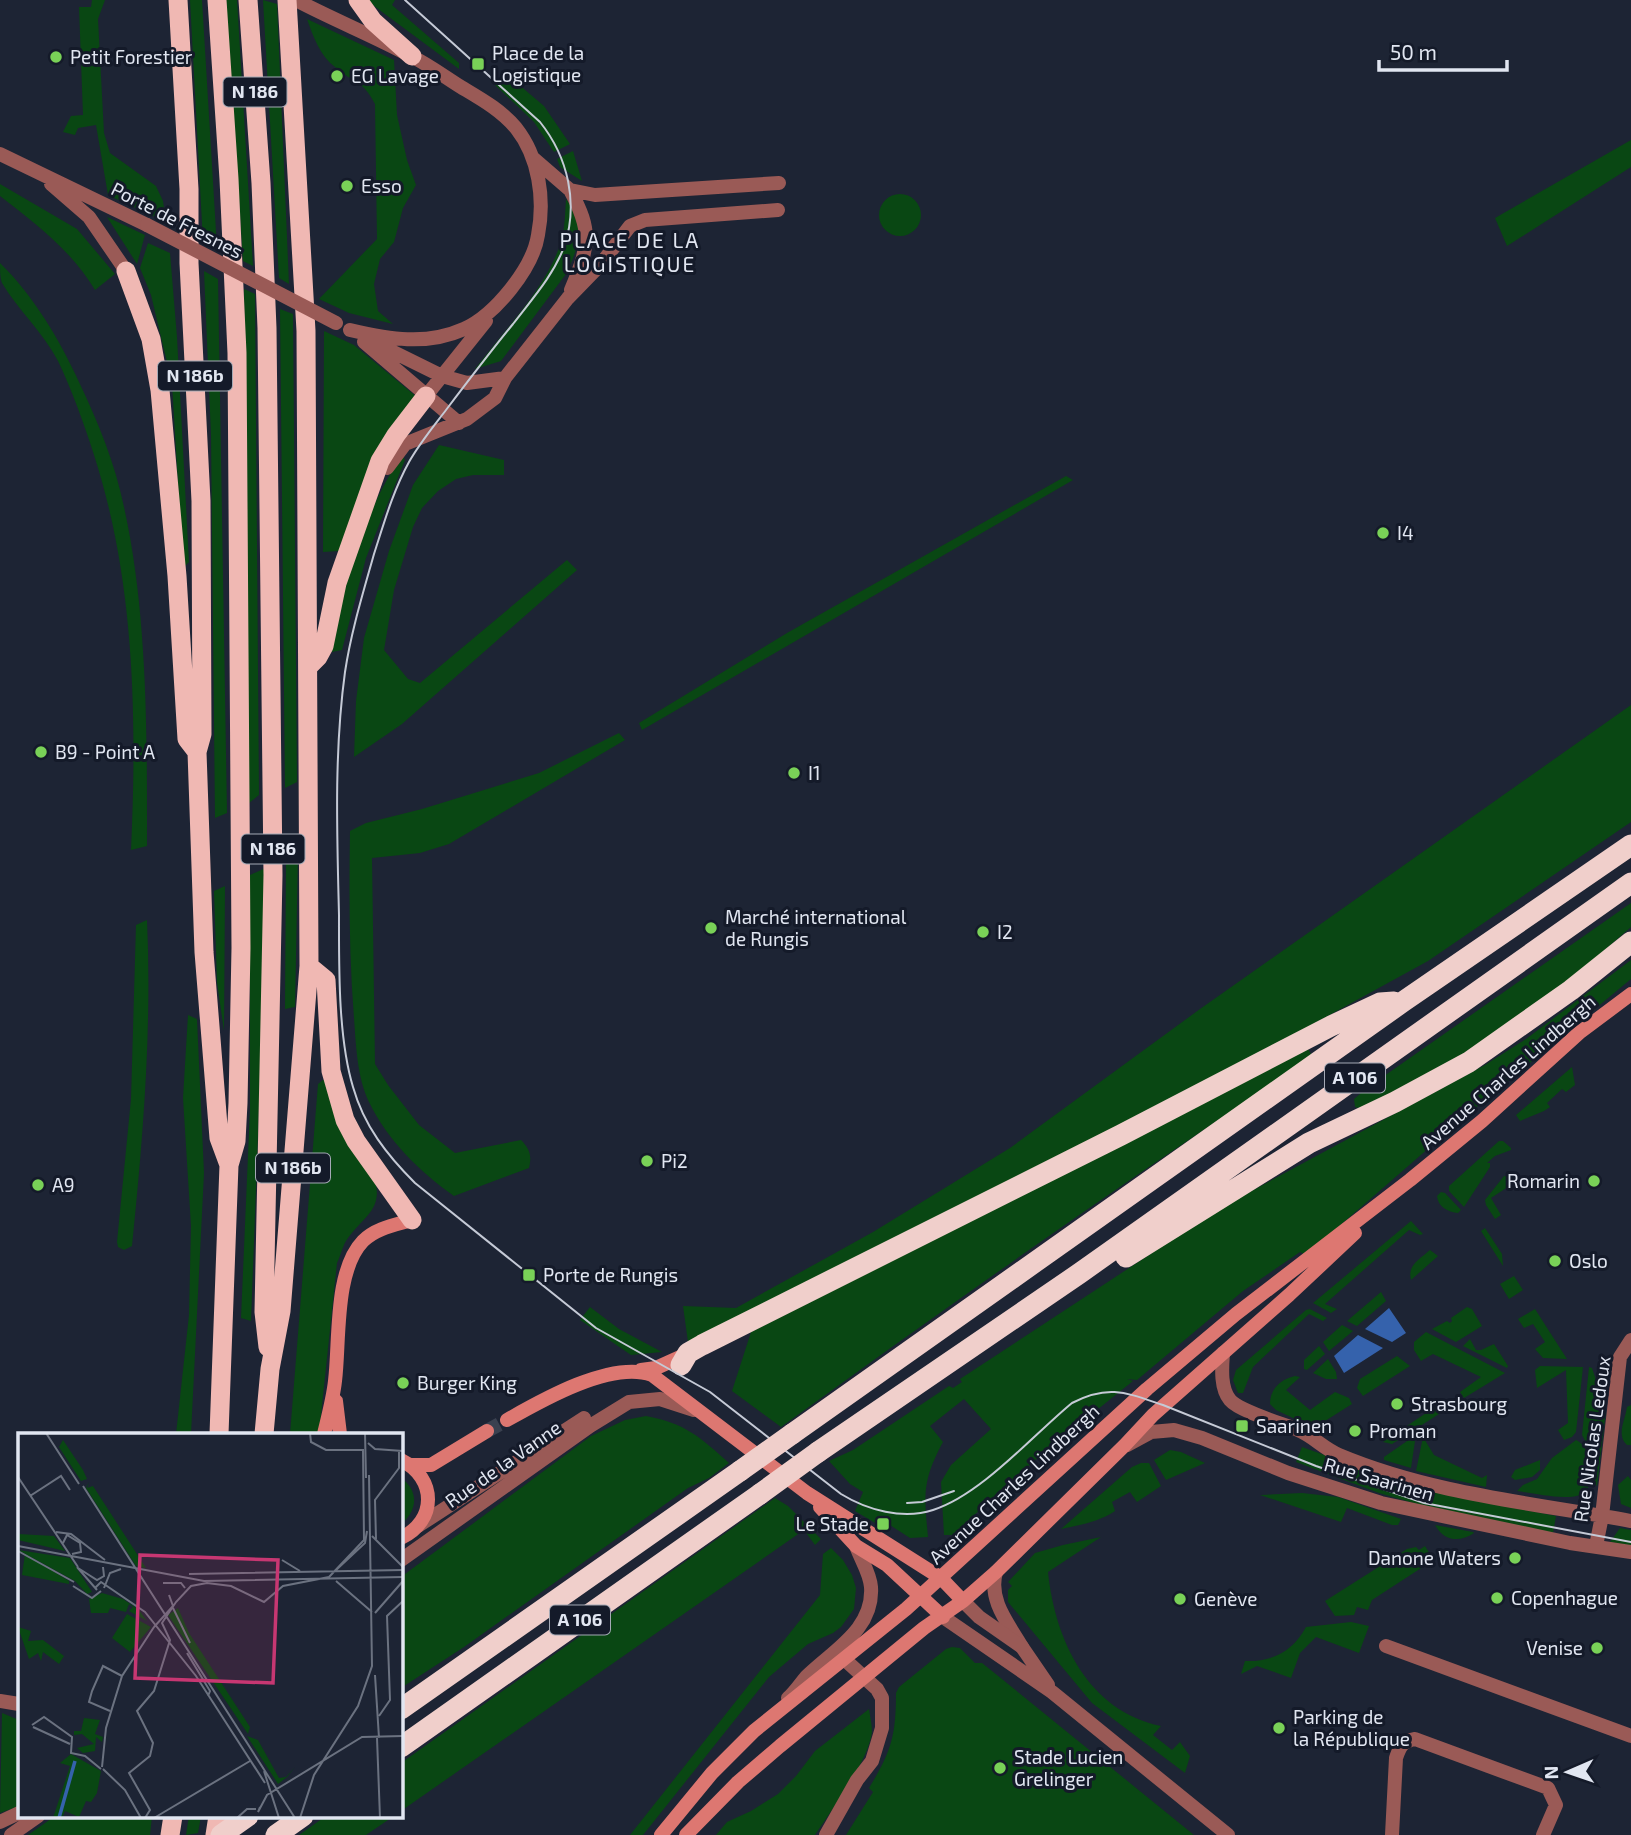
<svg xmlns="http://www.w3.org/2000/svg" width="1631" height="1835" font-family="'Exo 2',sans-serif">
  <rect width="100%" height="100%" fill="#1d2434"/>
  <path fill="#094713" d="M92 0H105L98 19 104 133 110 153 156 186 163 201 166 222 108 195 96 125 78 128 75 135 63 132 71 116 83 115 79 7H91Z
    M190 0H202L217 248 203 242Z
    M226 0H237L253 266 243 261Z
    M263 0 277 4 289 284 279 278Z
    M366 0H395L392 5 459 63V69Z
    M307 19 394 60 397 115 407 160 416 185 403 208 394 242 380 259 374 284 378 311 393 324 349 313 319 299 377 239 375 104C362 79 354 84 335 67 320 56 313 36 307 19Z
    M505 73 544 106 570 144 554 152 534 122 495 85Z
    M1631 140V167L1507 246 1495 218Z
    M573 151 582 181 560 167 557 159Z
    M0 184 77 229 115 274 95 290C72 251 35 223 0 196Z
    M879 215a21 21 0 1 1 42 0a21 21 0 1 1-42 0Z
    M566 199C587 226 579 246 566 274L501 361 475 369C503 332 547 287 561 242 565 228 565 214 566 199Z
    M107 217 145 235 137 264Z
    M148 243 170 253 177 337 189 562 183 568 172 383 151 295 140 268Z
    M0 263C33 295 60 340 79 382 98 422 115 463 124 507 148 616 147 735 147 846L131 850C137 718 135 582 94 455 85 426 71 388 58 361 43 332 18 310 2 283 0 278 0 269 0 263Z
    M204 271 218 279 227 813 215 818 211 435Z
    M244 289 255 294 259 795 249 803Z
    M280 309 293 314 297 782 285 788Z
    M324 331 354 345 418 398 339 551 323 552Z
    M439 445 504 460V475H473L456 479 438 491 422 508 413 527 394 590 384 650 408 679 420 683 567 560 577 570 402 724 354 757 356 701 364 638 389 551 413 485Z
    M402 455 405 460 366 558 342 650 332 652C342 583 363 514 402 455Z
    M1066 476 1073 480 642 730 639 723 787 633Z
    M1631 705V822L1428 961 1180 1097 688 1342 683 1306 736 1308 873 1232 1010 1148 1200 1009Z
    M619 733 625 740 449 844 420 853 372 858 375 1064 388 1085 419 1125 455 1153 521 1140C530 1149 532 1156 529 1168L454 1196C419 1171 388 1141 369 1102 357 1077 356 1045 354 1018 349 955 349 893 350 831L366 823 422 809 539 773Z
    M298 853 295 1007 285 1009 286 859Z
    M268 867 251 1321 241 1318 250 1109V875Z
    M225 886 224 1031 217 982 214 891Z
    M1631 903V927L1582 970 1479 1047 1363 1109 1355 1107 1354 1099 1367 1088Z
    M147 920C152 1029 143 1138 132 1246L124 1250 118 1247 117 1242 131 1099 136 925Z
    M1631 960V979L1461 1120 1306 1255 1300 1252 1243 1291 1137 1380 1127 1379 1133 1381 1041 1455 952 1535H944L941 1482 951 1465 991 1429 964 1399 930 1426 943 1442C922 1481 924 1495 928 1537L910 1538 879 1518 875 1523 855 1511 863 1492 850 1484 829 1461 853 1450 949 1386 953 1388 962 1382 960 1379 1222 1207 1485 1065 1526 1039Z
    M188 1015 197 1019 204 1173 191 1434H176L189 1315 191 1226 183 1098Z
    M1308 1049 1313 1057C1132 1176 956 1300 781 1427L732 1391 751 1332Z
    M1572 1067 1575 1085 1566 1092 1562 1089 1547 1103 1550 1107 1544 1111 1520 1121 1516 1115Z
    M323 1080 329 1081 374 1176C384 1209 366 1214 348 1238 343 1244 341 1255 337 1263L319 1434H290L318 1084Z
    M1499 1141H1503L1511 1148V1150L1495 1156 1487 1163H1490V1167L1464 1207 1449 1191V1186Z
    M1504 1176 1520 1179 1491 1198 1501 1215 1495 1219 1486 1205 1485 1200Z
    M1441 1192 1445 1193 1461 1210 1458 1213C1448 1212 1438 1207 1437 1196Z
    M1411 1221 1423 1234 1420 1235 1409 1230 1325 1304 1337 1309 1331 1313 1313 1303Z
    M1485 1228 1502 1254 1503 1266 1481 1231Z
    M1430 1250 1438 1256 1411 1280C1407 1265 1420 1259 1430 1250Z
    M1514 1276 1523 1290 1509 1299 1500 1284Z
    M1381 1292 1386 1301 1357 1326 1347 1321Z
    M590 1307 619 1329 662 1352 631 1355 580 1320Z
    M1467 1307 1472 1309 1482 1326 1456 1342 1432 1329 1447 1321 1450 1323 1452 1321 1451 1318Z
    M1310 1309 1327 1318 1323 1321 1309 1314 1253 1367 1243 1393H1238L1233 1380 1236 1370 1306 1310Z
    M1535 1309 1567 1359 1543 1358 1535 1349 1545 1342 1533 1324 1524 1328 1518 1319Z
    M1342 1325 1353 1331 1329 1351 1323 1342Z
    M1426 1332 1505 1373 1464 1398 1460 1392 1481 1377 1433 1354 1421 1361 1414 1350V1342Z
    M1470 1339 1476 1350H1481L1494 1344 1508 1366 1507 1368 1463 1346Z
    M1319 1346 1325 1354 1307 1370 1304 1369V1360Z
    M1397 1356 1410 1366 1363 1396 1357 1388 1360 1379Z
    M1328 1359 1336 1372 1337 1379H1326L1313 1373Z
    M1540 1366 1583 1367 1576 1432 1572 1437 1564 1440 1558 1430 1568 1423 1566 1370 1537 1388 1535 1370Z
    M1589 1367 1592 1368 1606 1410 1597 1486 1593 1482V1455L1582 1435Z
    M1295 1376 1300 1377 1286 1390 1310 1410 1335 1392 1349 1398 1352 1404 1314 1428 1276 1410 1270 1404C1270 1389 1281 1379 1295 1376Z
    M1631 1405V1445H1627C1616 1435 1625 1421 1627 1407Z
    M1435 1407 1439 1414 1392 1444 1383 1442Z
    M646 1416C685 1423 700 1437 729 1463L709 1478 688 1488 464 1647 401 1688V1577L591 1436 625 1420Z
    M1423 1437 1434 1455 1482 1478 1487 1475 1486 1487 1416 1471Z
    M1410 1439 1415 1441 1411 1468 1384 1460V1457Z
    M1576 1440C1585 1444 1588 1453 1589 1463 1590 1470 1591 1483 1587 1490 1578 1504 1532 1493 1517 1491L1523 1485 1537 1479 1552 1458Z
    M1302 1447 1394 1480 1475 1500 1556 1516 1553 1533 1417 1504 1379 1493 1296 1462Z
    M1170 1450 1181 1452 1205 1463 1166 1480 1154 1460Z
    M1540 1460V1470L1532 1477 1515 1480 1511 1477 1515 1470Z
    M1141 1463H1149L1161 1486 1137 1502 1130 1492 1112 1502 1115 1511C1098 1522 1081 1525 1061 1529L1132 1467Z
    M1628 1476 1631 1480V1508L1621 1504 1618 1485Z
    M401 1478C419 1490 418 1511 401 1524Z
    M1302 1493 1338 1497 1401 1519 1398 1525H1392L1347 1508 1341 1522 1260 1495Z
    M775 1498 788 1506 821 1539 815 1545 804 1530 401 1811V1763Z
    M1435 1525 1473 1532 1474 1533C1459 1543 1444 1541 1435 1525Z
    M1620 1528 1631 1530V1546L1610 1542Z
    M1101 1537 1048 1572C1055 1640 1088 1711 1161 1726L1153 1735 1172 1750 1180 1742 1190 1756 1185 1773 1092 1703 1008 1602V1590L1012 1586 1008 1582 1035 1553 1063 1545Z
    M1425 1546 1433 1559 1432 1561 1372 1600 1368 1610 1357 1607 1354 1615 1335 1616 1325 1601 1407 1549 1416 1547 1419 1550Z
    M831 1548 843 1560 852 1575 856 1588 854 1609 841 1627 833 1633 808 1644 769 1677 643 1835H630L820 1595 823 1554Z
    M1351 1622 1369 1626 1359 1653 1316 1637 1300 1653 1291 1678 1257 1666 1241 1674 1245 1661C1273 1662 1293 1651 1306 1627Z
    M952 1647 960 1648 975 1663H982L992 1671 1194 1835H846L873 1792 869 1788C891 1752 896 1736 896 1693L899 1687 946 1649Z
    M869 1709C870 1716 872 1725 872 1732 868 1762 832 1809 815 1835H716L727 1822 751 1811 778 1794 796 1776 815 1751Z
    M2 1713 19 1720V1806L0 1813Z
    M55 1816H152L150 1835H28Z
    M189 1816H201L198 1833 186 1835Z
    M326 1816H394L366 1835H299Z"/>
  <path fill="#3562ac" d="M1389 1308 1406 1333 1392 1342 1365 1329Z
    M1358 1335 1383 1348 1344 1373 1334 1356Z"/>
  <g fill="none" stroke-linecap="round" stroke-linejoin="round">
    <path stroke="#3a4150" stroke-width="14" stroke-dasharray="14 7" stroke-linecap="butt" d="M487 1431 507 1420"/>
    <path stroke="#9a5a56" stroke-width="14" d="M296 0C334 20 374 36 411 56 429 65 445 77 461 87 481 99 501 110 516 128 539 157 545 199 538 235 533 268 495 315 464 329 426 346 389 339 350 330
      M0 154 147 225
      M533 158 570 190 595 195 779 183
      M51 184 89 217 126 271
      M570 190C593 232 589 246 571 290
      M369 340 442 376 467 383 505 378 568 298 601 264 630 226 645 220 778 210
      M364 342 459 423
      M426 396 486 321
      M387 468 405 444 467 419 495 398 505 378
      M1223 1353C1222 1367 1220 1388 1230 1400 1239 1411 1283 1424 1298 1430 1313 1436 1324 1449 1339 1455 1432 1494 1533 1503 1631 1521
      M1127 1445 1151 1432 1174 1430 1202 1438 1288 1473 1381 1503 1570 1543 1631 1552
      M418 1526 584 1418
      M1596 1546 1602 1516 1620 1357 1631 1340
      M401 1560 590 1426 629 1402 660 1399 694 1410
      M996 1572C988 1600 1008 1623 1022 1647
      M1386 1646 1631 1736
      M788 1698C795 1692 800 1684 806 1677 832 1651 874 1630 871 1587 870 1573 861 1560 856 1546
      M0 1701 19 1704
      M0 1822 19 1813
      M11 1835 38 1816
      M826 1835 857 1780 872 1761 882 1728V1698L877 1689 843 1658
      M1392 1835 1396 1758C1400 1746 1403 1741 1415 1739L1548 1788 1556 1805 1543 1835"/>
    <path stroke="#9a5a56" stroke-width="14" d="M963 1601 979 1617 1022 1647 1048 1685
      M943 1617 1052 1692 1228 1835"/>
    <path stroke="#dd7771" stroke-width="14" d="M641 1370 656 1368 687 1354
      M336 1401 340 1434
      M507 1420C542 1400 612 1360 652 1375L807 1493 941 1578 963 1601
      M324 1434C328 1417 333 1399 335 1381 340 1341 334 1271 363 1241 376 1228 395 1225 412 1220
      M401 1460C437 1478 437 1521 401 1538
      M411 1465H431L487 1431
      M820 1507 856 1546 887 1565 943 1617
      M661 1835 712 1773 754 1731 906 1609 1147 1389 1236 1314 1410 1180 1482 1121 1579 1033 1631 994
      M686 1835 738 1782 780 1746 924 1628 963 1601 996 1572 1125 1445 1153 1415 1289 1295 1355 1233"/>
    <path stroke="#f0b8b3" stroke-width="19" d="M178 0 189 189V263L201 501 202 734 197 752 204 952 219 1138 229 1165
      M217 0 229 179 237 353 241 948 238 1103 236 1141 229 1165 219 1434
      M248 0 261 183 267 328 273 875 264 1312 268 1347
      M358 0 373 21 412 56
      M126 271 151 339 160 390 177 576 187 739 197 752
      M309 666 318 657 324 646 337 583 380 461 396 435 426 396
      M309 966 326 980 331 1071 345 1120 356 1141 412 1220
      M264 1434 270 1369 281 1311 309 966 306 331 287 0
      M170 1835 173 1816
      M215 1835 218 1816"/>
    <path stroke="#f0cfcb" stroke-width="21" d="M1126 1257 1309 1143 1395 1102 1469 1062 1571 990 1631 942
      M681 1365 688 1353 702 1345 1121 1135 1331 1026 1380 1003 1394 1002
      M792 1434 1404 1001 1631 845
      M818 1452 1080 1273 1631 883
      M401 1709 740 1471
      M401 1747 760 1494
      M221 1835 248 1816
      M276 1835 303 1816"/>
    <path stroke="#c5cad6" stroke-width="2" d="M405 0 540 122C568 157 579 204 564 247 553 276 532 299 513 324 490 352 468 381 446 410 433 427 419 444 409 462 393 491 384 523 374 554 363 593 351 632 345 672 334 752 337 834 339 915 339 967 338 1037 353 1087 364 1126 387 1155 415 1183L596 1328 710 1392 841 1494C867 1510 903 1520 933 1510 981 1495 1033 1435 1072 1403 1109 1384 1127 1393 1163 1405L1316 1466 1424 1503 1631 1542
      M907 1503 922 1502 954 1491"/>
    <path stroke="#9a5a56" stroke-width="14" d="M147 225 336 323"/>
    <path stroke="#f0cfcb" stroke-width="21" d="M740 1471 792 1434
      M760 1494 818 1452"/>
  </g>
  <g fill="#79d157" stroke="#141a29" stroke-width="2.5">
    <circle cx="56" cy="57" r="7"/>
    <rect x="471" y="57" width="14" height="14" rx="3.5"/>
    <circle cx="337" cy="76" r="7"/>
    <circle cx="347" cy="186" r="7"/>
    <circle cx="1383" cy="533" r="7"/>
    <circle cx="41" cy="752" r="7"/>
    <circle cx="794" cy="773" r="7"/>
    <circle cx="711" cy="928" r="7"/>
    <circle cx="983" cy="932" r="7"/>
    <circle cx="647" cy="1161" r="7"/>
    <circle cx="1594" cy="1181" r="7"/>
    <circle cx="38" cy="1185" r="7"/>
    <circle cx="1555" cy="1261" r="7"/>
    <rect x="522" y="1268" width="14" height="14" rx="3.5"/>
    <circle cx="403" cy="1383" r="7"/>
    <circle cx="1397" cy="1404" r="7"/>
    <rect x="1235" y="1419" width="14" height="14" rx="3.5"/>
    <circle cx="1355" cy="1431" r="7"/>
    <rect x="876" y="1517" width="14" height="14" rx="3.5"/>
    <circle cx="1515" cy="1558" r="7"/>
    <circle cx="1497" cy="1598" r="7"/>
    <circle cx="1180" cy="1599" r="7"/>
    <circle cx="1597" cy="1648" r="7"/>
    <circle cx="1279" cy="1728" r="7"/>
    <circle cx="1000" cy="1768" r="7"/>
  </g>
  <g text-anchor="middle" stroke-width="6" stroke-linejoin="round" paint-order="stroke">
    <g fill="#141a29" stroke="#a4a9b5" stroke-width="2">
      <rect x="223.5" y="77.5" width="63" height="29" rx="5"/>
      <rect x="158" y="361.5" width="74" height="29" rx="5"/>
      <rect x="241.5" y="834.5" width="63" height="29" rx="5"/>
      <rect x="1325" y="1063.5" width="60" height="29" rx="5"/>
      <rect x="256" y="1153.5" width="74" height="29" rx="5"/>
      <rect x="550" y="1605.5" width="60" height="29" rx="5"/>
    </g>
    <g font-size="18" font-weight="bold" fill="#e1e6f1">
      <text x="255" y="98">N 186</text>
      <text x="195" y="382">N 186b</text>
      <text x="273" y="855">N 186</text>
      <text x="1355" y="1084">A 106</text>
      <text x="293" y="1174">N 186b</text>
      <text x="580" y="1626">A 106</text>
    </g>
    <g font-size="19" fill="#e1e6f1" stroke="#141a29" text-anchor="start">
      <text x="492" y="60">Place de la<tspan x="492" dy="22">Logistique</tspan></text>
      <text x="70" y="64">Petit Forestier</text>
      <text x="351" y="83">EG Lavage</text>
      <text x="361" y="193">Esso</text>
      <text x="1397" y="540">I4</text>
      <text x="55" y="759">B9 - Point A</text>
      <text x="808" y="780">I1</text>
      <text x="725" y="924">Marché international<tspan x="725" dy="22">de Rungis</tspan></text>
      <text x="997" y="939">I2</text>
      <text x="661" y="1168">Pi2</text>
      <text x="1580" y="1188" text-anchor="end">Romarin</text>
      <text x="52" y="1192">A9</text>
      <text x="1569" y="1268">Oslo</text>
      <text x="543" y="1282">Porte de Rungis</text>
      <text x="417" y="1390">Burger King</text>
      <text x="1411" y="1411">Strasbourg</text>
      <text x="1256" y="1433">Saarinen</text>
      <text x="1369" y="1438">Proman</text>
      <text x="869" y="1531" text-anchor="end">Le Stade</text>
      <text x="1501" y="1565" text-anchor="end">Danone Waters</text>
      <text x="1511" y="1605">Copenhague</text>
      <text x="1194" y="1606">Genève</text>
      <text x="1583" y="1655" text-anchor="end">Venise</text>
      <text x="1293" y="1724">Parking de<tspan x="1293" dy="22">la République</tspan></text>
      <text x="1014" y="1764">Stade Lucien<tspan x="1014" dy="22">Grelinger</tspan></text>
    </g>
    <g font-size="19" fill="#e1e6f1" stroke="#141a29">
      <text transform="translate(177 220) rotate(27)" y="7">Porte de Fresnes</text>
      <text transform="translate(1508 1072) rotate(-41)" y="7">Avenue Charles Lindbergh</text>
      <text transform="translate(1592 1439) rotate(-82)" y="7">Rue Nicolas Ledoux</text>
      <text transform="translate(503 1464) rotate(-35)" y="7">Rue de la Vanne</text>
      <text transform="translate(1379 1479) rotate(16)" y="7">Rue Saarinen</text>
      <text transform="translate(1014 1484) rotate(-43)" y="7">Avenue Charles Lindbergh</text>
    </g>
    <g font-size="21" letter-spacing="2" fill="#e1e6f1" stroke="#141a29">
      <text x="630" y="248">PLACE DE LA<tspan x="630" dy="24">LOGISTIQUE</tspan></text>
    </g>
  </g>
  <g transform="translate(18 1433)">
    <rect width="385" height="385" fill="#1d2434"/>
    <path d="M45 7 65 37 69 46 63 48 41 14ZM71 49 69 55 75 53 128 135 118 133 68 55ZM0 101 36 103 47 118 0 107ZM0 117 52 125 74 159 69 161 57 148ZM7 121 51 148V151L4 142ZM84 160 105 166 121 177 129 188 111 178 115 174 111 171 108 179 92 175 90 180H73L71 166ZM160 175 171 200 232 294 230 301 150 182ZM109 181 133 194 112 219 94 205ZM0 194 13 198 10 208 25 207 46 223 41 231 25 219 23 228 20 220 11 226ZM66 285 82 287 77 301 85 304 84 309 78 304 77 318 65 320 59 315 76 311 64 301 56 302V298H63ZM229 303 240 307 261 345 268 344 277 334 269 344 260 351ZM53 321 83 338 79 360 73 369 68 368 61 384 47 378 44 385H35L52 333 42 330Z" fill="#094713"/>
    <path fill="none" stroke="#3562ac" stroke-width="3.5" d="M41 385 57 328"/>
    <path fill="none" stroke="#6b7280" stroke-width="2" d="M28 0 61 51M347 0 348 45M350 10 357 16 385 18M0 44 60 134M65 53 277 385M12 63 43 43 52 57M38 99 53 101 87 127M354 103 385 134M358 106 357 67 381 35V18M45 110 49 102 62 110 63 119 54 121M0 113 186 148 385 144M0 118 56 149M264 127 282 138M59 134 79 157M60 135 79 147 86 143 85 134M317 138 347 110 349 98M171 141 385 137M318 148 354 179M145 150H163L167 155M55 153 74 165 83 158M77 155 83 149 127 179 178 243 247 350M86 155 92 140 103 136M155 175 172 210M357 180 385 148M136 194 155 173 151 162M169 220 192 258 190 263M357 242 361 305M92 278 71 269 74 258 85 233 104 243M361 283 372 267 369 183 385 168M14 292 26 284 54 304 53 320 67 323 83 336M15 294 52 311M359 305 362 385M84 334 88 295 104 243 136 194M85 336 107 357 123 385M246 338 261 385M242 374 240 379 249 362 344 304 385 303M127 385 132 377 111 340 132 323 135 310 119 278 136 258 152 207 144 190 158 169 173 153 189 150 213 153 246 169 265 153 311 144 346 107 345 17H308L293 9 292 0M136 385 232 328M219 385 229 376H238M282 385 296 342 340 273 354 233 351 42"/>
    <path fill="#c73772" fill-opacity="0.15" stroke="#c73772" stroke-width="3.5" d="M122 122 260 127 255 250 117 245Z"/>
    <rect width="385" height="385" fill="none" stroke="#e1e6f1" stroke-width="3.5"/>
  </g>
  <g transform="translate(1568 1772) rotate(268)" stroke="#141a29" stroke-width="5" paint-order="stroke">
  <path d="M0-5L12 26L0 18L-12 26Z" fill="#e1e6f1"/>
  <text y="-10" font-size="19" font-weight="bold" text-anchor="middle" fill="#e1e6f1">N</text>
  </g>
  <path d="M1379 60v10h128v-10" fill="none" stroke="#e1e6f1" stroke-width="3.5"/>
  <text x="1390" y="60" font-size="21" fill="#e1e6f1" stroke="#141a29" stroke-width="5" paint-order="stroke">50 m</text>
</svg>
